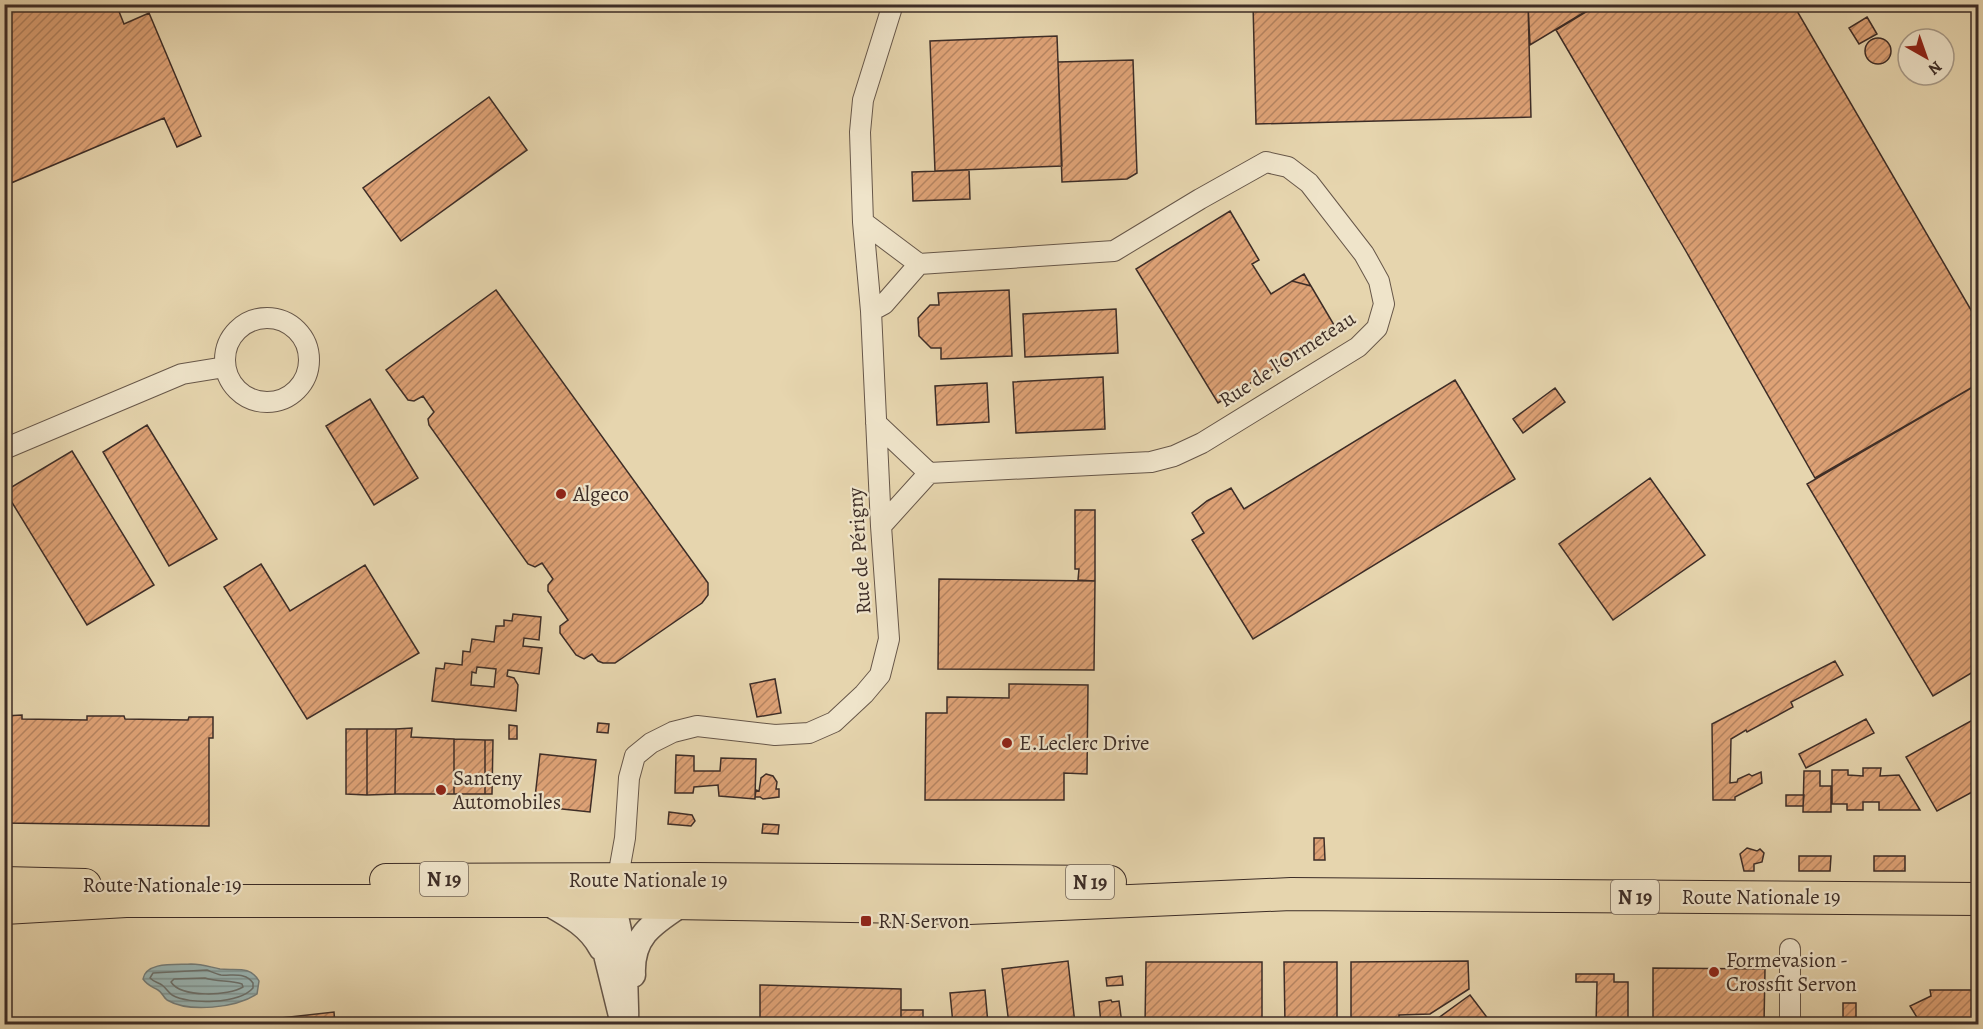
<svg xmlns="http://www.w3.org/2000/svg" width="1983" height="1029" font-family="Alegreya,serif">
  <defs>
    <pattern id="water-rules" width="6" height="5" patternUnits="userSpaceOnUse" patternTransform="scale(1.5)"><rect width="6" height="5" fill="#9ab6b5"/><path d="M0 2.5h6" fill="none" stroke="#7f9493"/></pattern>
    <pattern id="building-hatch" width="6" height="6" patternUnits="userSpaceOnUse" patternTransform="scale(1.5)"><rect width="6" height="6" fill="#dea276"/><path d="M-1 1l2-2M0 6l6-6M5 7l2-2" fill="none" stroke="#b58461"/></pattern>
  </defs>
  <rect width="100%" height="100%" fill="#e6d5ae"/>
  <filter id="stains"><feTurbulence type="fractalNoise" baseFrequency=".00333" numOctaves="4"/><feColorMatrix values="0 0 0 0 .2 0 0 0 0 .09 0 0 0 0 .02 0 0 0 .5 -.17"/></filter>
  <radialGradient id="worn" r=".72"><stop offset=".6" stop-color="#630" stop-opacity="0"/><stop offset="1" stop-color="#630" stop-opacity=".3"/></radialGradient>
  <path fill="url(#water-rules)" stroke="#757f7c" stroke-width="1.5" d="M191 964C202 964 210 967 220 969 235 971 250 965 259 981L257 994C236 1008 189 1013 167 1000 163 997 162 992 158 990 151 986 148 986 143 979 146 961 177 965 191 964Z"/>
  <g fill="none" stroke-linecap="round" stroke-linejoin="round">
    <path stroke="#6c726e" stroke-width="1.5" d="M207 970C212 972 216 974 221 975 233 976 246 972 253 983V988C239 1004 189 1005 172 995 168 992 166 988 162 985 157 982 154 982 150 978L153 973Z
      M205 978C218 982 230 980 242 984L243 987C229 996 181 998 171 982L174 979Z"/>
  </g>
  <path fill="url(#building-hatch)" stroke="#3d2d27" stroke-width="1.5" fill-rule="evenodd" d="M4 4H116L124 24 149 13 201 136 177 147 164 118 4 186Z
    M1253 4H1528L1531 117 1256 124Z
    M1528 4H1598L1530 45Z
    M1599 4H1793L1978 322V384L1815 478 1687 253 1556 30Z
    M1867 17 1877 34 1859 44 1849 28Z
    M1057 36 1062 166 935 171 930 41Z
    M1865 51a13 13 0 1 1 26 0a13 13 0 1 1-26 0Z
    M1133 60 1137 173 1127 179 1062 182 1058 62Z
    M489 97 527 150 401 241 363 188Z
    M969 170 970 199 913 201 912 172Z
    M1230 211 1259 260 1252 264 1271 294 1292 281 1311 286 1337 330 1218 403 1136 269Z
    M1304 274 1311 286 1292 281Z
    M496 290 708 583V595L702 603 615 663H603L598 661 592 654 584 659 576 655 560 633V626L568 620 548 591V585L553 579 542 563 535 567 528 564 429 425 428 419 434 412 423 396 414 401 408 400 386 370Z
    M1009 290 1012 356 941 359V348H931L919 336 918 318 930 305H939L938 293Z
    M1116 309 1118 353 1025 357 1023 314Z
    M1103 377 1105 429 1016 433 1013 382Z
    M1455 380 1515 479 1253 639 1192 540 1204 533 1192 513 1207 501 1231 488 1244 509Z
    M987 383 989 422 937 425 935 386Z
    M1978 384V669L1933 696 1807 484Z
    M1555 388 1565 402 1523 433 1513 419Z
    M370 399 418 478 374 505 326 426Z
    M147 425 217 539 169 566 103 452Z
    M72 451 154 585 87 625 5 491Z
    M1650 478 1705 555 1613 620 1559 544Z
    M1075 510H1095V581L1078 580 1079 569H1075Z
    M261 564 290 611 365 565 419 653 307 719 224 587Z
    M939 579 1095 581 1094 670 938 669Z
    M513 614 541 617 539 640 524 638 523 646 542 648 539 674 508 670 507 676 514 678 518 685 516 711 432 701 436 668 444 669 445 663 462 665 463 651 470 652 472 639 494 642 496 626H504V620L512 621ZM477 667 496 669 494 687 471 685 472 672 476 673Z
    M1835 661 1843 675 1791 702 1793 707 1747 732 1746 730 1731 739 1730 783 1737 782 1738 779 1749 774 1752 776 1761 772 1762 783 1735 797V800H1713L1712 724Z
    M775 679 781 713 757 717 750 684Z
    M1009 684 1088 685 1087 774 1064 773V800H925L926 713H947V697L1009 698Z
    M22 715V719L87 720V716H124L125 719 188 720 189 717H213V738H209V826L4 823V716Z
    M1978 717V800L1974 791 1937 811 1906 757Z
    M1866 719 1874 733 1806 768 1799 754Z
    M598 723 609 724 608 733 597 732Z
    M509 725 517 726V739H509Z
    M412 728 411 737 454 739V794H395L396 729Z
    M346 729H367V795L346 794Z
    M367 729H396L395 794 367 795Z
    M454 739 485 740V794H454Z
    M485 740H493L492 794H485Z
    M540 754 596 760 590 812 534 806Z
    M676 755 694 756V771H720L721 758 756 759 755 799 719 796 718 785 694 787 693 793H675Z
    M1863 768H1881L1880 776 1899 775 1920 810H1879V802H1863V810H1847V804H1832V770H1848V775L1863 776Z
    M1804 771H1820V786H1831V812H1803Z
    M766 774 773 776 777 782 776 789H779V797L763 799 760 797H755L756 790 759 791 761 778Z
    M1786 795H1804L1803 806H1786Z
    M669 812 692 815 695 821 691 826 668 824Z
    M763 824 779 825 778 834 762 833Z
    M1314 838H1324L1325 860H1314Z
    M1747 848 1757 851 1760 849 1764 853 1762 862 1754 864V871H1744L1740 854Z
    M1799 856H1831L1830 871H1799Z
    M1874 856H1905V871H1874Z
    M1068 961 1075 1024H1009L1002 969Z
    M1468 961 1469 989 1430 1014 1399 1015V1024H1351V962Z
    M1146 962H1262V1024H1145Z
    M1284 962H1337V1024H1285Z
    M1653 968 1765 969 1764 1024H1653Z
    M1576 974H1614V982H1628V1024H1596L1597 982H1576Z
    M1122 976 1123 985 1107 986 1106 978Z
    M760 985 901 989V1024H760Z
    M985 990 988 1024H953L950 993Z
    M1930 990H1978V1022L1973 1024H1921L1910 1006 1931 996Z
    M1470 995 1492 1024H1430Z
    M1111 1000 1112 1002 1119 1001 1122 1024H1101L1099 1002Z
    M1843 1003H1856V1024H1843Z
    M901 1010H923V1024H901Z
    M334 1012 335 1024H227Z"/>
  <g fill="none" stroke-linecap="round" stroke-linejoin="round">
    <g stroke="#675749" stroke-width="22">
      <path id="minor" d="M863 222 919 264 1114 251 1200 199 1266 162 1288 167 1309 183 1364 254 1379 281 1384 304 1377 328 1358 347 1202 443 1174 456 1151 462 929 473 881 526
        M871 311 884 304 919 264
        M225 360a42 42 0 1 1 84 0a42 42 0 1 1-84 0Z
        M876 423 929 473
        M4 449 182 374 225 367
        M616 888 625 838 629 778 635 756 651 743 673 732 697 726 775 735 809 733 834 722 864 694 880 675 889 639 881 526 871 311 863 222 860 132 863 100 893 4
        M1790 949V1024"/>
    </g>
    <g stroke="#675749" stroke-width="27">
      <path id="tertiary" d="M544 901C567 914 589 925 601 948
        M633 975C631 936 653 923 682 904
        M623 1024 598 922 602 912 613 902C623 943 627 983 626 1024"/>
    </g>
    <g stroke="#3d2d27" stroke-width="34">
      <path id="primary" d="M386 880 693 879 1110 882
        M4 883 85 885
        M4 908 126 901H544L969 908 1291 894 1978 899"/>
    </g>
    <use href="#minor" stroke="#efe4ca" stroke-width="20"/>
    <use href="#tertiary" stroke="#efe4ca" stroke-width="24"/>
    <use href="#primary" stroke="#e6d5ae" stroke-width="32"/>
  </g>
  <g fill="#8f2418" stroke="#efe4ca" stroke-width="2">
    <circle cx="561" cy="494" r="6"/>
    <circle cx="1007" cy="743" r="6"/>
    <circle cx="441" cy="790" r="6"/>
    <rect x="860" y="915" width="12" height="12" rx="3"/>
    <circle cx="1714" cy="972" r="6"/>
  </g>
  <g text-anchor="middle" stroke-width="4.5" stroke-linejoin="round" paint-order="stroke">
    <g fill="#efe4ca" stroke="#726458" stroke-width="1.5">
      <rect x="420" y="862" width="48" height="34" rx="4.5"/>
      <rect x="1066" y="865" width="48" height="34" rx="4.5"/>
      <rect x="1611" y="880" width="48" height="34" rx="4.5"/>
    </g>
    <g font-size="20" font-weight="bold" fill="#3d2d27">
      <text x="444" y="886">N 19</text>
      <text x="1090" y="889">N 19</text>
      <text x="1635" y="904">N 19</text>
    </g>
    <g font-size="21" fill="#3d2d27" stroke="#efe4ca">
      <text transform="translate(1287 359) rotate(-33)" y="7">Rue de l'Ormeteau</text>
      <text transform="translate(859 551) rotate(-94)" y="7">Rue de Périgny</text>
      <text x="648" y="887">Route Nationale 19</text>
      <text x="162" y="892">Route Nationale 19</text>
      <text x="1761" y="904">Route Nationale 19</text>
    </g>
    <g font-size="21" fill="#3d2d27" stroke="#efe4ca" text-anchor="start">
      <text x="573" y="501">Algeco</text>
      <text x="1019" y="750">E.Leclerc Drive</text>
      <text x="453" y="785">Santeny<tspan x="453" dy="24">Automobiles</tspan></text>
      <text x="878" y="928">RN Servon</text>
      <text x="1726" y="967">Formevasion -<tspan x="1726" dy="24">Crossfit Servon</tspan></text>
    </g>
  </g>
  <rect width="1983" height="1029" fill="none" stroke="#e6d5ae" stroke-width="24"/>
  <rect x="6" y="6" width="1971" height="1017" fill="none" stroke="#3d2d27" stroke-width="3"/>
  <rect x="12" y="12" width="1959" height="1005" fill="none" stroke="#3d2d27" stroke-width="1.5"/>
  <g transform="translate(1926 57) rotate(140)"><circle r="28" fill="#efe4ca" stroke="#a89b89" stroke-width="1.5"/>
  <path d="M0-4.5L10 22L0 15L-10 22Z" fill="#8f2418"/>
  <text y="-9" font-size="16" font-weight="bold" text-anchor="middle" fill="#3d2d27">N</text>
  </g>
  <rect width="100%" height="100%" filter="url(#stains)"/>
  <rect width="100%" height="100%" fill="url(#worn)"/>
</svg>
